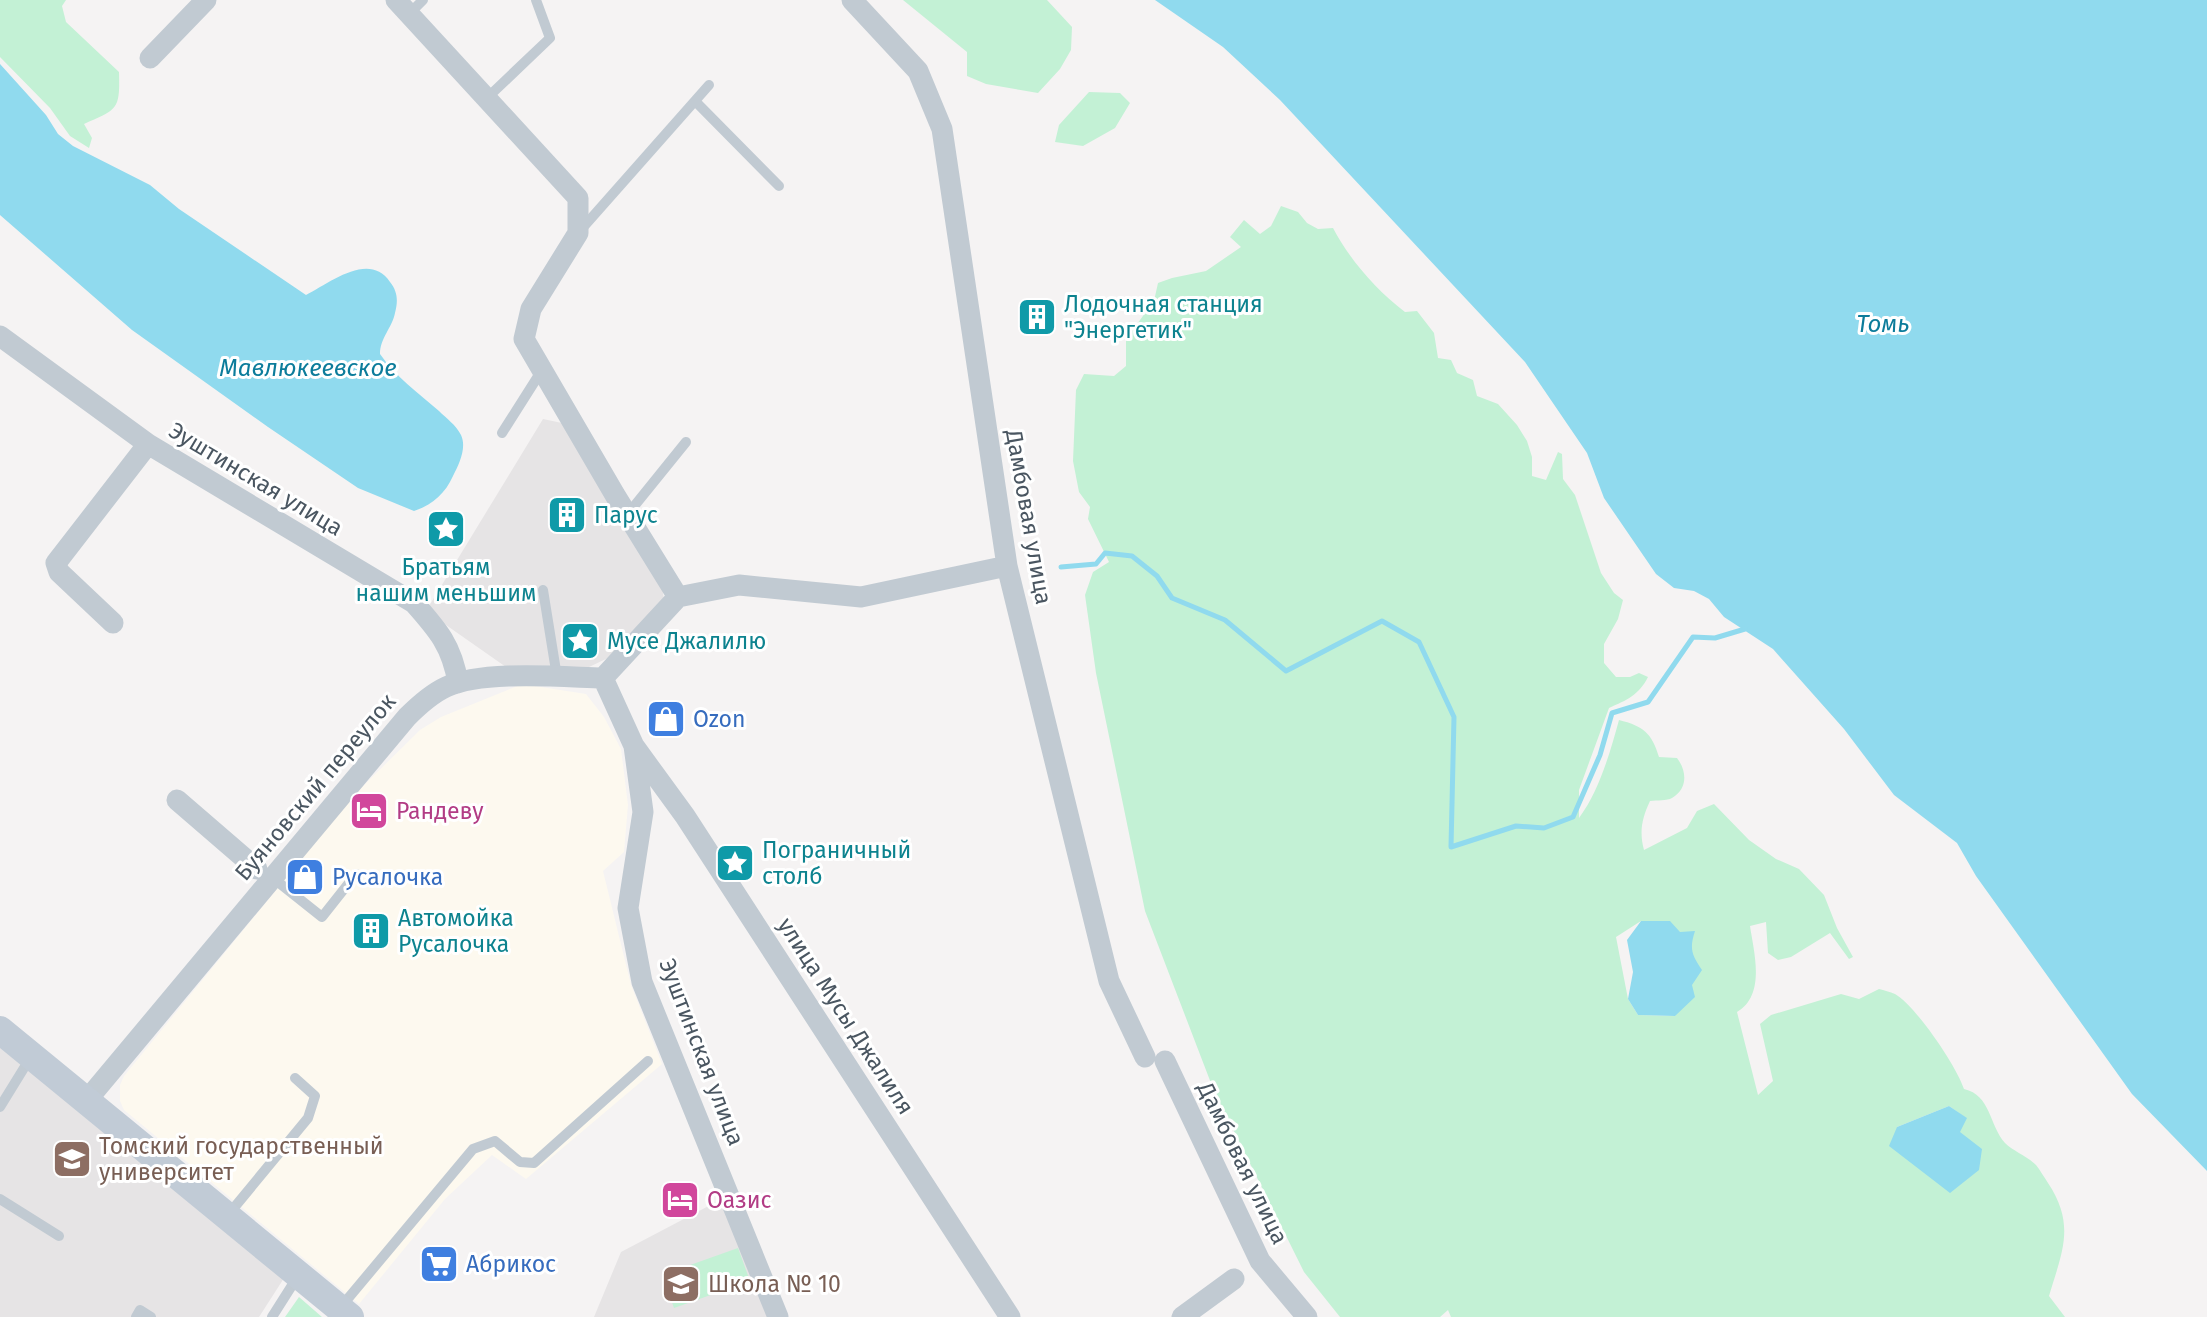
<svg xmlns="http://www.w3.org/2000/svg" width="2207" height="1317" font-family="'Fira Sans',sans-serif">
  <rect width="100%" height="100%" fill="#f5f3f3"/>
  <path fill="#fdf9ef" d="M522 684 586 694 604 717 621 749 628 805 624 852 603 871 631 985 662 1064 526 1179 492 1155 445 1199 359 1304 124 1110 120 1101V1085L124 1076 352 797 420 730 441 717Z"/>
  <path fill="#e6e4e5" d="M543 419 562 423 662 587 664 599 608 658 589 667H506L426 611Z
    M0 1044 286 1275 259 1317H0Z
    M720 1200 769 1317H594L621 1252Z"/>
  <path fill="#c3f1d5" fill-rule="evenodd" d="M0 0H66L62 6 66 22 119 72C120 110 118 109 84 124L92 138 89 148 70 136 50 108 0 57Z
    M903 0H1047L1072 27 1071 50 1060 69 1038 93 986 84 967 76V52Z
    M1089 92 1120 93 1130 103 1115 128 1083 146 1055 142 1059 125Z
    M1281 206 1298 212 1307 223 1318 229 1333 228C1350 260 1376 290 1405 312L1417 311 1434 333 1438 358 1451 360 1457 373 1473 380 1477 396 1498 404 1517 425 1527 441 1532 457V476L1546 480 1558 452 1562 454 1563 479 1575 495 1601 573 1614 593 1623 600 1618 619 1604 644V663L1616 677H1630L1639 673 1648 677C1639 695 1627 700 1609 708L1579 790V818C1599 791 1610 753 1619 720 1643 726 1652 733 1659 757L1677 758C1687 771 1688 789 1672 798 1667 801 1657 800 1650 801 1642 818 1639 832 1644 850L1687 828 1697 811 1714 804 1749 840 1776 859 1799 869 1824 895 1837 928 1853 957 1849 959 1830 933 1791 957 1778 960 1768 953 1766 922 1750 926C1754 953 1766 995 1737 1012L1758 1095 1773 1081 1760 1024 1771 1015 1841 994 1859 999 1879 989C1884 990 1890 992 1895 994 1916 1006 1957 1067 1964 1089 1991 1095 1989 1125 2005 1143 2013 1151 2027 1156 2036 1165 2040 1170 2044 1177 2048 1183 2076 1225 2062 1252 2049 1296L2065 1317H1451L1448 1310 1440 1317H1340L1304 1272 1214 1091 1145 911 1096 673 1085 595 1093 572 1109 562 1088 519 1090 507 1079 492 1073 461 1076 390 1084 374 1114 376 1126 366V339L1154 301 1158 283 1172 278 1206 271 1241 247 1230 237 1244 220 1260 234 1271 226ZM1641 921 1680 933 1694 932 1690 945 1692 985 1675 1016 1638 1015 1628 999 1616 937ZM1949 1106 1966 1118 1959 1132 1897 1127Z
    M738 1248 750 1281 674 1308 662 1275Z
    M299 1297 322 1317H285Z"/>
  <path fill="#90daee" d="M1155 0H2207V1171L2132 1094 1976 876 1957 843 1894 795 1844 729 1773 649 1724 617 1709 599 1694 591 1674 588 1656 574 1604 498 1587 453 1525 362 1280 100 1223 47Z
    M0 64 46 115 58 134 73 146 150 185 179 209 306 295C330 283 369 251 390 282 398 292 398 301 395 313 392 328 380 338 380 354 395 376 418 393 439 411 446 418 456 425 461 435 467 448 459 464 453 476 445 494 432 505 414 511L358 488 268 427 132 330 0 215Z
    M1641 921H1670L1680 932 1695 931C1689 949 1692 955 1702 970L1692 985 1695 997 1675 1016 1638 1015 1628 999 1633 972 1627 940Z
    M1949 1106 1967 1118 1960 1132 1982 1149 1979 1170 1950 1193 1889 1146 1897 1127Z"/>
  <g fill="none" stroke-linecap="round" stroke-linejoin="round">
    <path stroke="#90daee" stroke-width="5" d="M1061 567 1096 564 1105 553 1132 556 1157 576 1172 598 1225 620 1286 671 1382 621 1419 642 1454 717 1451 847 1516 826 1544 828 1573 817 1600 755 1612 713 1648 702 1693 637 1715 638 1745 629"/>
    <path stroke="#c1cad2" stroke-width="10" d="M409 14 423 0
      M487 98 550 38 536 0
      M695 101 779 186
      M579 232 709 85
      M502 433 542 370
      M627 515 686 442
      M543 590 557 677
      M273 878 322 917 356 874
      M0 1107 32 1055
      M0 1199 59 1236
      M228 1215 308 1118 315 1096 295 1078
      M340 1308 473 1149 495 1141 520 1162 534 1163 648 1061
      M136 1317 140 1310 151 1317
      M272 1317 298 1276"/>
    <path stroke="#c1cad2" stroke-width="21" d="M396 0 578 198V233L531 309 524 339 615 495 678 597
      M852 0 918 71 942 129 1007 566 1109 981 1145 1057
      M150 58 206 0
      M0 336 148 444 414 603C438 630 452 646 458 683
      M113 623 59 572 56 563 148 444
      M603 678 634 746 643 812 628 908 642 982 778 1317
      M634 746 685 816 1010 1317
      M177 800 257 869
      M1165 1061 1260 1261 1307 1317
      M87 1100 407 717C419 705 431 694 446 687 483 670 562 677 603 678L678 597 739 585 861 597 1007 566
      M1182 1317 1234 1279"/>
    <path stroke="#c1cbd6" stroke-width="28" d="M0 1030 350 1317"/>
  </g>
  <defs>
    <g id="building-square" transform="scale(2.0125)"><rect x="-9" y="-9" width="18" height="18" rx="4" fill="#0f9aa8" stroke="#fff"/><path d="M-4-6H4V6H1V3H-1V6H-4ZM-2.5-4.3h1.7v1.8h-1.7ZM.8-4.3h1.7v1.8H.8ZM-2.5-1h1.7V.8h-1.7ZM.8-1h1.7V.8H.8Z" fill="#fff"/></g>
    <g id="sight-square" transform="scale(2.0125)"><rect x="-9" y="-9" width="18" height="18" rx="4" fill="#0f9aa8" stroke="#fff"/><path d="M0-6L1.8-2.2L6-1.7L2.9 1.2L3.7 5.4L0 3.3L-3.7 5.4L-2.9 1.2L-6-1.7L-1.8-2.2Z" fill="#fff"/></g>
    <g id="shop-square" transform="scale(2.0125)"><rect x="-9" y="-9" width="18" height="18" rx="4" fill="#3f7fe0" stroke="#fff"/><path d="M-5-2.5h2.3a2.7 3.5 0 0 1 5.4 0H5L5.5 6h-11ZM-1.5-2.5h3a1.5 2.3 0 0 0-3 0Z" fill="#fff"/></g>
    <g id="hotel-square" transform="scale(2.0125)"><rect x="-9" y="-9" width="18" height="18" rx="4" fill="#d1479c" stroke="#fff"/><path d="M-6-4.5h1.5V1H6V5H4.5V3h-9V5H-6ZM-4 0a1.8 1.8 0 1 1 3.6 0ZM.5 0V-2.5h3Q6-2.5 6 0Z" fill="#fff"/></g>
    <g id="university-square" transform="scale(2.0125)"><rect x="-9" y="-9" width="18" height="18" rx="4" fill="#8d6e63" stroke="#fff"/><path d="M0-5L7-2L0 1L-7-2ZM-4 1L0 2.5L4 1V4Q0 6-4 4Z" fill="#fff"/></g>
    <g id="supermarket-square" transform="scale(2.0125)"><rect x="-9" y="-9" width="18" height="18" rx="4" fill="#3f7fe0" stroke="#fff"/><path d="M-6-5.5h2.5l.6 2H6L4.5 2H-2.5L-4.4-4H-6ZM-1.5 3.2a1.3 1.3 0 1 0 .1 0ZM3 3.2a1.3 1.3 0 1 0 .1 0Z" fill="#fff"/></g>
    <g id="school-square" transform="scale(2.0125)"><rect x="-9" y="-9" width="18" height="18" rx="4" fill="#8d6e63" stroke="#fff"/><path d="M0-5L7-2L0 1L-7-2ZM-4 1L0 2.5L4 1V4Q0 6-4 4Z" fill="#fff"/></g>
  </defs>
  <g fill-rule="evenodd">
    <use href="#building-square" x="1037" y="317"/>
    <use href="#building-square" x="567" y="515"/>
    <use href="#sight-square" x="446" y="529"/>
    <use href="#sight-square" x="580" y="641"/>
    <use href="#shop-square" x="666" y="719"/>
    <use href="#hotel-square" x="369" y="811"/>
    <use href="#sight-square" x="735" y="863"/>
    <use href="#shop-square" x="305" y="877"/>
    <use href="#building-square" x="371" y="931"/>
    <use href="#university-square" x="72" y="1159"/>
    <use href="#hotel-square" x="680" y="1200"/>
    <use href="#supermarket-square" x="439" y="1264"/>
    <use href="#school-square" x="681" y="1284"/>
  </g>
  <g text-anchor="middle" stroke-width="6" stroke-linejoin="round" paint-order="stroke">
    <g font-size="23" fill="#0d838f" stroke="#fff" text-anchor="start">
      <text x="1064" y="312">Лодочная станция<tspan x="1064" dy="26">"Энергетик"</tspan></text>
      <text x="594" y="523">Парус</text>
      <text x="446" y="575" text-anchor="middle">Братьям<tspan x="446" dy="26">нашим меньшим</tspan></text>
      <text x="607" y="649">Мусе Джалилю</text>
      <text x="762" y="858">Пограничный<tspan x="762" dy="26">столб</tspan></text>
      <text x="398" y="926">Автомойка<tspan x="398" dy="26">Русалочка</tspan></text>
    </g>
    <g font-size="23" fill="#4a5661" stroke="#fff">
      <text transform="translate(256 479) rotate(31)" y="8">Эуштинская улица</text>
      <text transform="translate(1029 517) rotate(80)" y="8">Дамбовая улица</text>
      <text transform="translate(315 787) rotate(-50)" y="8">Буяновский переулок</text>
      <text transform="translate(846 1016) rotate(57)" y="8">улица Мусы Джалиля</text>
      <text transform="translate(702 1052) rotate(69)" y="8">Эуштинская улица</text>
      <text transform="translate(1243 1163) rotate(64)" y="8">Дамбовая улица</text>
    </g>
    <g font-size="23" fill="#366cbe" stroke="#fff" text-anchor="start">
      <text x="693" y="727">Ozon</text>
      <text x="332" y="885">Русалочка</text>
      <text x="466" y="1272">Абрикос</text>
    </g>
    <g font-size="23" fill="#b23c85" stroke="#fff" text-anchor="start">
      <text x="396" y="819">Рандеву</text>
      <text x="707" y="1208">Оазис</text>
    </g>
    <g font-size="23" fill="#785e54" stroke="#fff" text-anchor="start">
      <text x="99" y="1154">Томский государственный<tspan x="99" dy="26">университет</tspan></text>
      <text x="708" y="1292">Школа № 10</text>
    </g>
    <g font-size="24" font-style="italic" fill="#0c7c9b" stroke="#fff">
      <text x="1883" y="332">Томь</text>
      <text x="308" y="376">Мавлюкеевское</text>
    </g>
  </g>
</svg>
